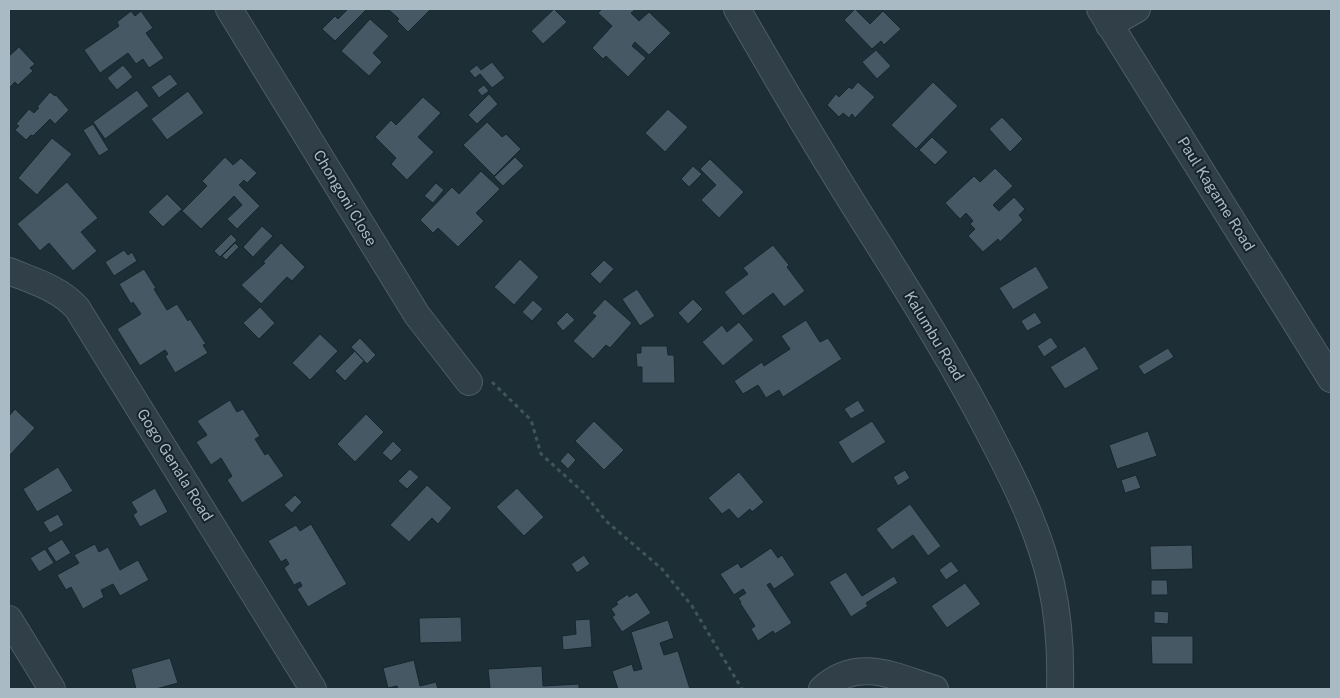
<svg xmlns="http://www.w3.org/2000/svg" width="1340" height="698" font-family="'Public Sans',sans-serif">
  <rect width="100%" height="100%" fill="#1d2e37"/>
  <path fill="#455864" stroke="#18262e" d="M348 9H367L335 41 322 29 335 16 338 19Z
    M388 9H431L408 32 397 21 399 19Z
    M554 9 567 22 543 44 531 31Z
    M602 9H636L631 13 639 21 649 12 671 33 649 55 635 42 632 46 646 58 628 77 606 56 603 59 592 48 612 26 598 13Z
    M855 9 870 24 883 11 901 29 884 45 881 41 872 49 844 20Z
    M131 11 135 16 141 11 153 28 146 33 164 58 149 68 143 59 136 64 128 53 100 73 84 50 119 26 117 22Z
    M370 19 389 36 373 53 382 62 369 76 341 51Z
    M19 47 35 64 30 68 33 71 18 85 15 82 9 88V56Z
    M876 50 891 66 877 79 862 62Z
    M492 62 505 78 492 88 480 74 475 78 469 71 477 65 481 70Z
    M123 65 133 77 117 90 107 78Z
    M170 74 178 84 159 98 151 87Z
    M858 82 875 97 855 118 852 114 849 118 843 113 839 117 827 105 836 94 839 97 849 87 852 89Z
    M933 82 958 106 916 149 891 125Z
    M484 85 489 91 482 96 477 90Z
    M137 90 149 106 105 139 93 122Z
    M188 91 204 113 167 140 151 119Z
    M50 92 55 96 56 95 69 110 55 124 50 119 33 136 31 135 26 140 15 130 19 126 16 124 29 109 34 113 39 108 37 107Z
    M489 94 498 104 477 124 468 115Z
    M423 97 441 113 418 137 434 152 407 180 391 164 396 158 375 137 391 120 396 125Z
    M668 109 688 127 665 152 645 133Z
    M1002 117 1023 139 1010 152 989 129Z
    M487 122 502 137 506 134 521 149 494 176 463 145Z
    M93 124 109 150 99 156 83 130Z
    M932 137 948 152 935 165 919 150Z
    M52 138 72 154 37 195 18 178Z
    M225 157 233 165 241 158 257 173 247 183 244 180 239 185 260 206 237 229 227 219 242 205 234 196 201 229 182 211 207 186 202 181Z
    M515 157 524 166 503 186 494 177Z
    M710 159 744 192 719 218 701 200 716 185 700 169Z
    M693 166 702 174 689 187 681 179Z
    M995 168 1013 186 993 205 999 211 1014 197 1025 209 1019 215 1023 220 1000 242 998 239 983 252 968 236 975 229 970 224 973 221 966 213 960 219 945 203 974 176 980 182Z
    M481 171 500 189 476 213 484 221 458 247 438 228 433 233 420 220 452 187 459 194Z
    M67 182 98 218 81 232 97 251 73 271 49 243 40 251 17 224Z
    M436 183 444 190 433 203 424 196Z
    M167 194 182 209 163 227 148 212Z
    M262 226 273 236 253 257 243 247Z
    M231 234 237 240 220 257 214 251Z
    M235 243 239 247 226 260 222 256Z
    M281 243 305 267 292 281 287 277 261 304 241 285 265 263 263 262Z
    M773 245 789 265 787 267 805 291 784 307 773 293 743 316 724 292 748 274 743 268Z
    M124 250 128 255 132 252 137 261 114 276 105 262Z
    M520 259 539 277 514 305 494 287Z
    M604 260 614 269 600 284 590 274Z
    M1036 266 1049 288 1013 310 999 288Z
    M144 269 156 288 154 289 167 310 177 304 188 321 190 319 206 344 203 345 208 353 175 373 165 356 168 354 165 350 140 366 117 329 141 314 133 302 131 304 119 284Z
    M637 289 655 316 640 326 622 299Z
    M605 299 632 323 610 348 606 345 593 359 573 341 596 316 592 313Z
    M693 299 703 309 688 324 678 313Z
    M533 300 543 309 532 321 522 312Z
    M260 307 275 323 259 339 243 323Z
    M567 312 575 320 563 331 556 323Z
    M1035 312 1042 323 1027 331 1021 321Z
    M806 320 820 342 828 338 842 359 783 397 779 390 766 398 758 385 743 394 734 381 762 362 764 366 790 349 781 336Z
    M739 322 754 340 723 366 702 342 722 325 727 332Z
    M320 334 338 351 310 380 292 363Z
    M1051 337 1058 347 1044 357 1037 346Z
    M360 338 376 355 367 364 351 347Z
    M641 346H667L668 355H674L675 383H642V367H637L636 353H641Z
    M1085 346 1099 369 1065 389 1050 367Z
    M1168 348 1174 357 1144 375 1138 366Z
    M355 351 364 361 345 381 335 371Z
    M230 400 237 412 243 409 260 436 255 439 265 455 268 453 284 476 242 503 227 480 232 476 221 458 211 465 196 442 207 435 197 421Z
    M858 400 865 411 851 419 844 409Z
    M15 409 35 428 9 456V416Z
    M366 414 384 432 355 462 337 444Z
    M594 421 624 450 604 470 575 441Z
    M872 421 886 442 852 464 838 442Z
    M1148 431 1157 456 1117 469 1109 445Z
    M393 441 402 450 391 461 382 453Z
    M568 452 576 460 568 469 560 461Z
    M58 467 73 491 37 512 23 489Z
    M410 469 419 477 407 489 398 481Z
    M905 470 910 478 898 486 893 477Z
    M739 472 764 502 752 512 750 509 738 519 729 509 722 514 708 498Z
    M1136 475 1141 488 1125 493 1121 480Z
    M427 485 452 508 438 524 432 518 409 542 390 525Z
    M155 488 168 512 140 527 133 515 137 512 131 502Z
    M517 488 544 517 524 536 496 507Z
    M295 495 302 502 292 513 284 505Z
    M910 504 941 546 928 556 913 535 892 550 876 529Z
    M58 514 64 525 50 533 43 522Z
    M311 524 347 584 308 607 297 589 302 586 300 582 294 585 284 568 289 564 286 559 281 562 268 541 296 525 300 531Z
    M62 539 71 553 56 562 47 548Z
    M95 544 99 552 108 547 120 570 138 560 149 580 120 596 113 584 101 590 104 597 83 609 71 587 66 590 57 575 79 563 74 555Z
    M1192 545 1193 569 1151 570 1150 546Z
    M771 548 778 558 782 555 795 575 774 589 770 583 767 585 792 623 775 634 773 631 758 641 751 629 755 626 740 603 741 602 738 598 746 593 743 589 734 595 720 574 738 563 741 568Z
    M45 549 54 563 39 572 30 558Z
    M584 555 590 564 577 573 571 564Z
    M951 561 959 571 946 580 939 570Z
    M846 572 862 596 894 576 898 583 866 603 868 606 851 617 829 582Z
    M1151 580H1167L1168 595H1151Z
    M965 583 981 604 947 628 931 606Z
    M637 592 651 613 622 632 612 617 615 615 611 609 618 604 616 602 628 594 629 597Z
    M1154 611 1169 612 1168 624 1154 623Z
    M461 617 462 642 420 643 419 618Z
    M590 619 592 647 563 650 562 636 576 634 575 620Z
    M668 620 674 638 660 643 664 655 678 651 690 689H618L612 671 632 664 634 671 642 669 631 632Z
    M1151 636H1193V664H1152Z
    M170 658 178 683 156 689H136L131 669Z
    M414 660 420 686 436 682 438 689H398L397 686 388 688 383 668Z
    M542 666 543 686 579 684V689H490L488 669Z"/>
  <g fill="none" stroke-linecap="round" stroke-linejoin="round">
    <g stroke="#4e5d66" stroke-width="28">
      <path id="minor" d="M229 9 417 315 469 382
        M737 9C779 82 822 155 867 226 912 297 957 369 995 444 1018 488 1040 534 1051 583 1059 618 1061 653 1060 689
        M1100 9 1331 379
        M1109 25 1137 9
        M9 271C33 281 59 288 77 308L313 689
        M9 619 52 689
        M822 689C858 656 896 677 935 689"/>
    </g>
    <path stroke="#3e5755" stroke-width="3" stroke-dasharray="4 4" stroke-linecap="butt" d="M492 382 531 420 541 454 584 493 606 521 662 569 692 606 742 689"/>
    <use href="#minor" stroke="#313f48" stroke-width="26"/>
  </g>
  <g text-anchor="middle" stroke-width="4" stroke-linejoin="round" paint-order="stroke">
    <g font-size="15" fill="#aabac5" stroke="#17242c">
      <text transform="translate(1216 194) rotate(58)" y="5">Paul Kagame Road</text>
      <text transform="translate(345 198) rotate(59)" y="5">Chongoni Close</text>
      <text transform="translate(934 336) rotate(59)" y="5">Kalumbu Road</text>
      <text transform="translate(175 465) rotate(58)" y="5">Gogo Genala Road</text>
    </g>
  </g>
  <rect width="1340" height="698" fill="none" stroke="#aabac5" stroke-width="20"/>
</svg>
